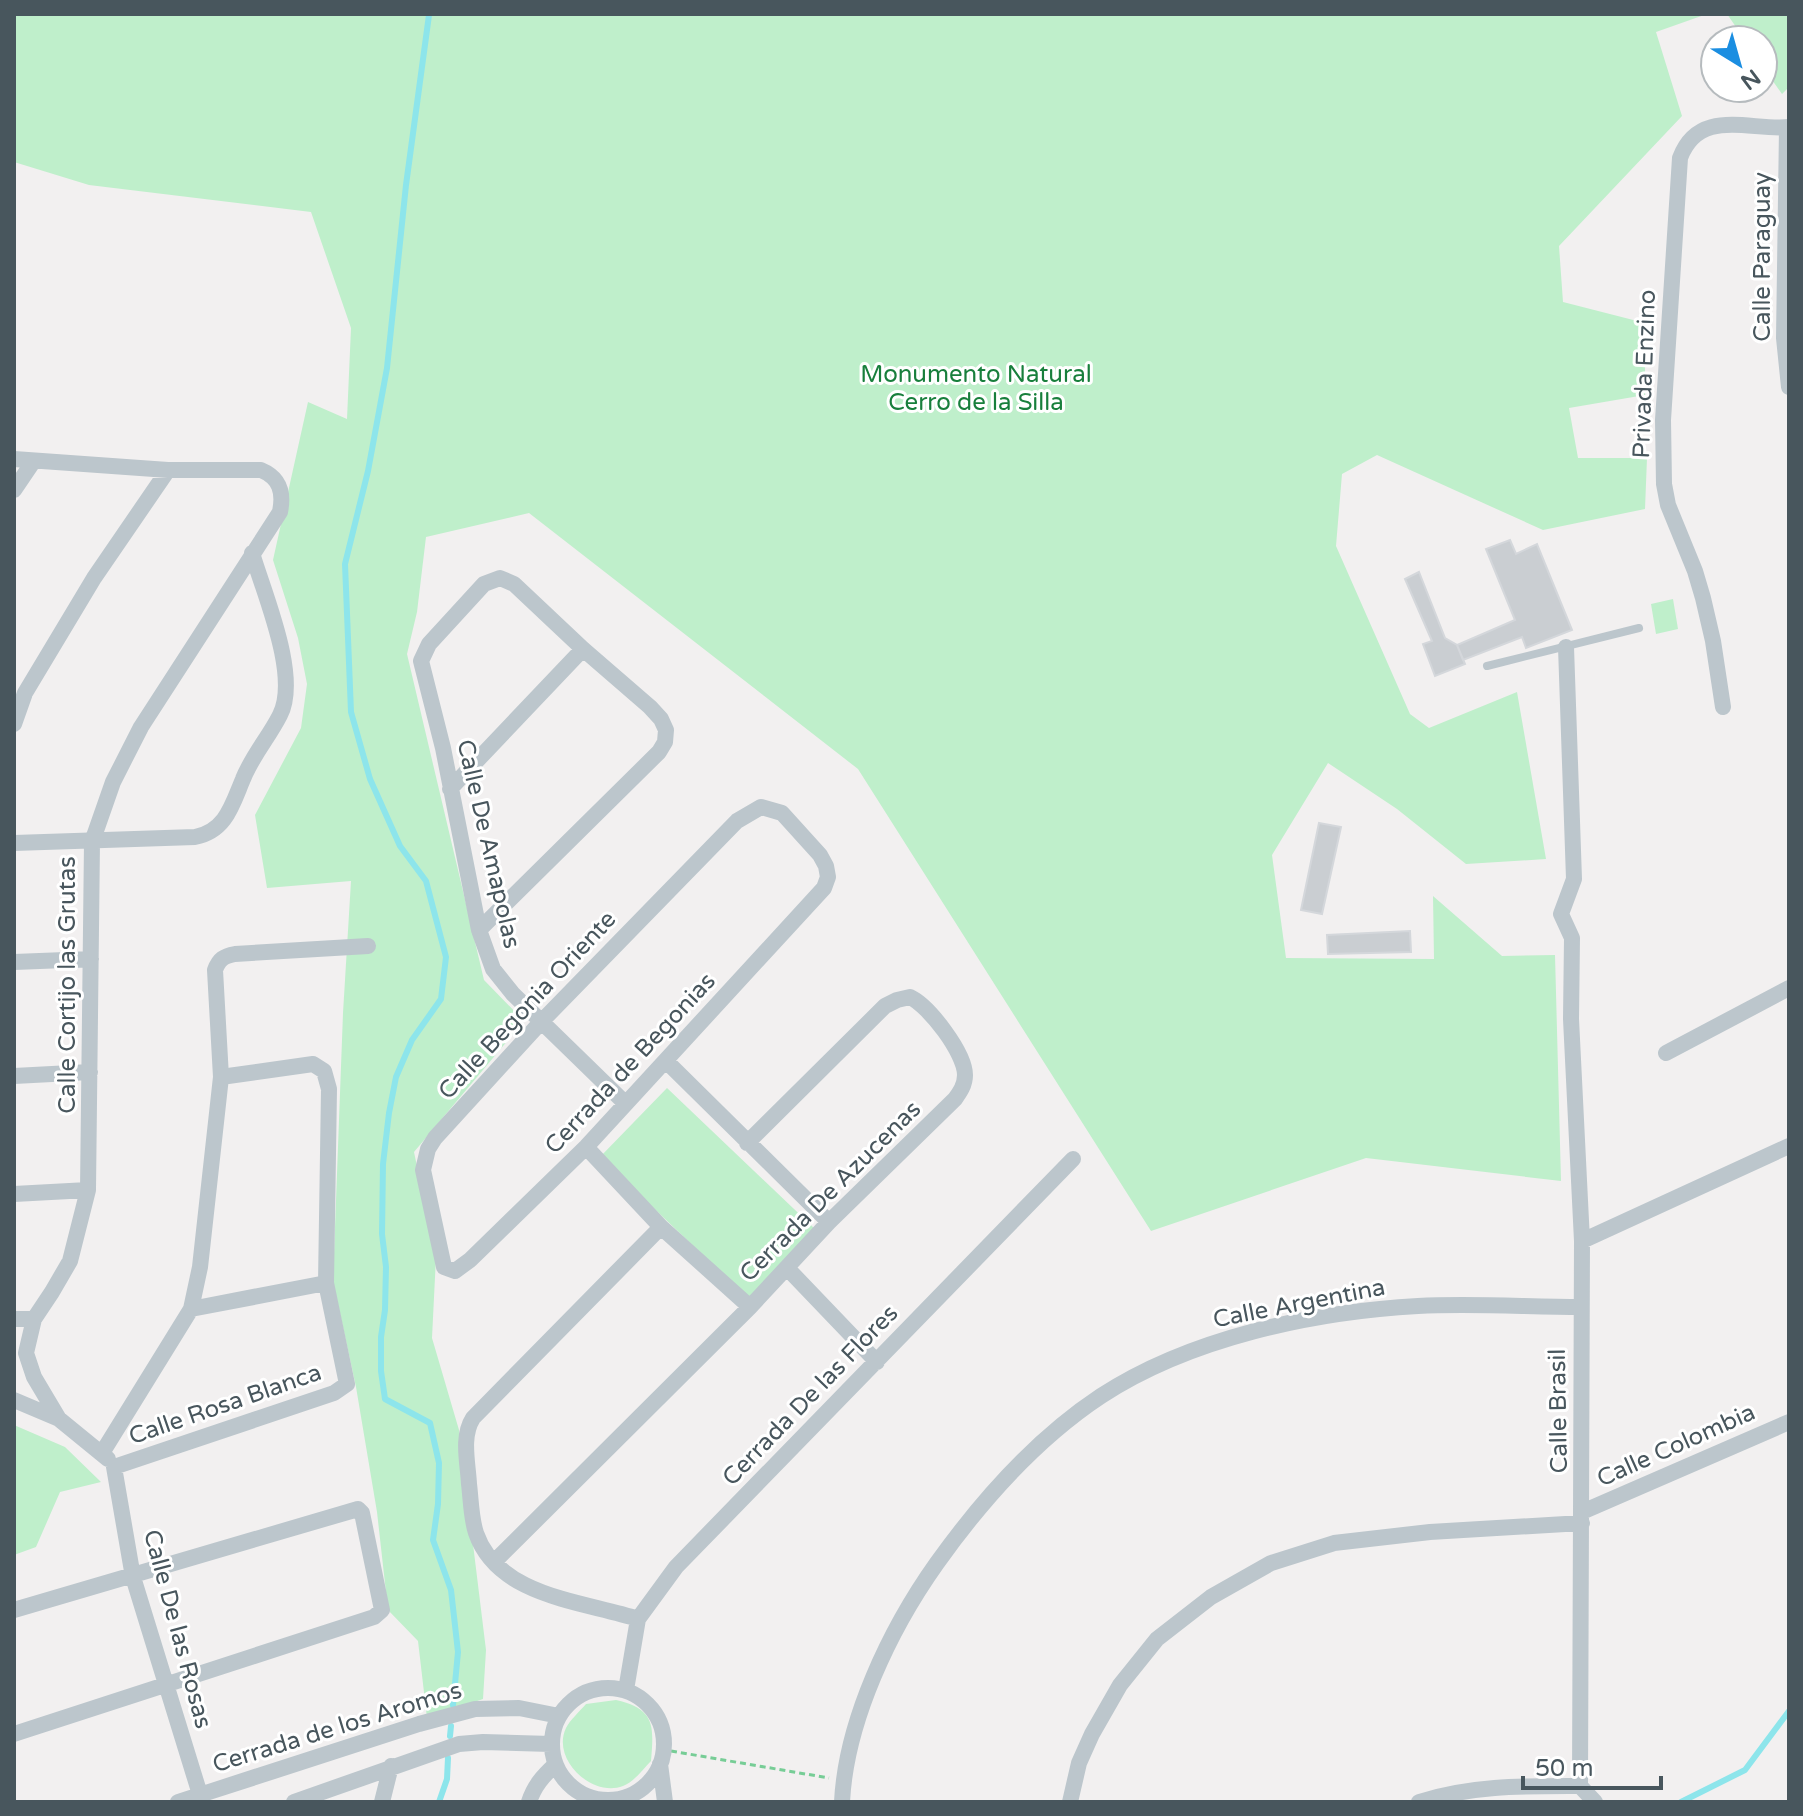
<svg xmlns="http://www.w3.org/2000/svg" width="1803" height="1816" font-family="'Varela Round',sans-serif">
  <rect width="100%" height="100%" fill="#f2f0f0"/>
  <path fill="#bfefcb" d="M14 14H1707L1656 32 1682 116 1559 246 1563 302 1645 323V395L1569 408 1578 458H1647L1645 509 1543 530 1377 455 1342 474 1336 546 1410 714 1429 728 1517 692 1546 859 1466 864 1397 809 1328 763 1272 855 1286 958 1434 959 1433 896 1502 956 1555 955 1561 1181 1366 1158 1151 1231 858 769 529 513 426 537 417 612 407 654 484 980 524 1021 414 1152 436 1257 432 1338 459 1430 486 1650 483 1699 427 1718 418 1641 388 1610 377 1512 356 1387 333 1281 343 1013 351 881 267 888 255 815 301 728 307 684 298 638 273 560 308 402 347 419 351 328 311 212 89 185 14 162Z
    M1727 14H1789V87L1782 94 1763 67V40H1745Z
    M1673 599 1678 629 1656 634 1651 604Z
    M667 1088 815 1229 749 1299 600 1157Z
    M14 1425 65 1447 101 1482 60 1492 36 1547 14 1555Z
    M616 1700C655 1709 654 1725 651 1761 643 1769 634 1782 623 1786 592 1798 551 1759 566 1728 570 1720 580 1711 586 1704Z"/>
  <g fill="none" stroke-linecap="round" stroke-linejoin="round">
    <path stroke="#8de5eb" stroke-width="6" d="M429 15 406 185 387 368 368 471 345 564 351 712 370 779 400 846 426 881 446 957 441 999 412 1040 396 1077 389 1113 383 1164 382 1234 386 1267 385 1310 381 1337V1371L385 1399 430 1423 439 1463 438 1504 433 1540 451 1590 458 1652 453 1705
      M450 1736 451 1726
      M439 1802 447 1779 448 1758
      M1681 1802 1745 1770 1789 1711"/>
  </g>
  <path fill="#caced2" stroke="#d4d7db" stroke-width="2" d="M1510 540 1516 554 1537 544 1572 630 1526 648 1522 637 1463 660 1457 645 1515 620 1486 549Z
    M1419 572 1445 638 1457 645 1465 664 1435 676 1423 644 1432 641 1405 579Z
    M1319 823 1341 827 1322 914 1301 910Z
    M1410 931 1411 952 1328 954 1327 935Z"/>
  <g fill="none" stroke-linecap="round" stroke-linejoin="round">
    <path stroke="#77cd96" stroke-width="3" stroke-dasharray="6 4" stroke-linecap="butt" d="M671 1751 829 1778"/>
    <path stroke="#bcc6cc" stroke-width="8" d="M1487 666 1639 628"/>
    <path stroke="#bcc6cc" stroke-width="16" d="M1787 128 1784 338 1789 387
      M14 459 168 470H261C280 478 284 492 280 512L141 727 113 782 92 842 88 1190 70 1261 52 1292 34 1319 26 1353 34 1377 59 1419
      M14 490 33 462
      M1566 647 1574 879 1561 914 1572 938 1571 1019 1582 1241 1580 1786 1595 1802
      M1723 707 1713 641 1703 598 1695 571 1668 505 1664 484 1663 420 1680 158C1699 107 1750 131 1789 127
      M14 724 25 693 94 578 168 470
      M450 789 583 649
      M761 807 782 813 820 855 826 866 828 877 824 888 586 1147 470 1260 455 1271 444 1267 423 1170 428 1149 435 1138 541 1022 737 821Z
      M14 843 195 837C226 831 232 805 243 779 252 756 269 737 280 715 300 676 264 594 252 553
      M479 930 659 752 665 742 666 730 661 719 650 707 583 649 514 584 500 578 484 584 429 644 421 661 443 748 479 930 493 969 513 994 625 1103
      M14 962 91 959
      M1666 1053 1789 988
      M666 1061 829 1222
      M14 1076 90 1072
      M586 1147 661 1227 750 1307
      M14 1194 88 1190
      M1582 1241 1789 1146
      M787 1268 877 1362
      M191 1309 326 1283
      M14 1319H34
      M14 1400 59 1419 108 1459
      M102 1453 191 1309 200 1267 221 1077 215 970C219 959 224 956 235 954L368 946
      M114 1467 334 1393 347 1384 326 1283 329 1089 324 1071 313 1064 221 1077
      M114 1467 133 1577 202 1801
      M1582 1512 1789 1422
      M494 1562 750 1307 829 1222 955 1099C960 1092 965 1085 965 1075 965 1053 929 1006 910 997L897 1000 885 1006 747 1143
      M14 1610 358 1509 362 1513 382 1610 374 1617 14 1734
      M638 1619C583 1601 498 1597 476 1533 471 1518 471 1500 469 1484 468 1463 461 1437 473 1418L661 1227
      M552 1744a56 56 0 1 1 112 0a56 56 0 1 1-112 0Z
      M626 1690 638 1619 676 1567 1073 1159
      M660 1764 665 1802
      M178 1802 419 1724 475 1709 519 1708 559 1716
      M294 1802 459 1744 483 1742 551 1744
      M382 1802 391 1766
      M529 1802C534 1786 543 1776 555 1765
      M842 1802C846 1721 890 1629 937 1563 982 1500 1036 1439 1101 1396 1190 1338 1312 1312 1418 1306 1472 1303 1527 1307 1581 1307
      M1070 1802 1079 1763 1092 1734 1120 1685 1157 1639 1211 1597 1271 1563 1334 1543 1430 1532 1582 1523
      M1419 1802C1472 1785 1525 1786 1580 1786"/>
  </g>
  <g text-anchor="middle" stroke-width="6" stroke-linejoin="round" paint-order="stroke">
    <g font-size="24" fill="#48565d" stroke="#fff">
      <text transform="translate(1762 257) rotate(-90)" y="8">Calle Paraguay</text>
      <text transform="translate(1644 374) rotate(-88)" y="8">Privada Enzino</text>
      <text transform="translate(489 844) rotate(77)" y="8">Calle De Amapolas</text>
      <text transform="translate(67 985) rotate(-90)" y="8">Calle Cortijo las Grutas</text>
      <text transform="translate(527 1005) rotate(-47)" y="8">Calle Begonia Oriente</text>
      <text transform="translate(630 1063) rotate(-47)" y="8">Cerrada de Begonias</text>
      <text transform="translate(830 1191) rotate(-45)" y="8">Cerrada De Azucenas</text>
      <text transform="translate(1299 1303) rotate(-11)" y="8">Calle Argentina</text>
      <text transform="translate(810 1395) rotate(-46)" y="8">Cerrada De las Flores</text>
      <text transform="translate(225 1404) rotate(-19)" y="8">Calle Rosa Blanca</text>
      <text transform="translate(1558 1411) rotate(-91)" y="8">Calle Brasil</text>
      <text transform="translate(1676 1445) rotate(-24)" y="8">Calle Colombia</text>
      <text transform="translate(178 1629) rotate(75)" y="8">Calle De las Rosas</text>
      <text transform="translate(337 1727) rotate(-17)" y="8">Cerrada de los Aromos</text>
    </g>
    <g font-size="24" fill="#187f3c" stroke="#fff">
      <text x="976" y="382">Monumento Natural<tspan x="976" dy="28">Cerro de la Silla</tspan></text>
    </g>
  </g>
  <rect width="1803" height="1816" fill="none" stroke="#48565d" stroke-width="32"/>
  <g transform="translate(1739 64) rotate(143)"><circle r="38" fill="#ffffff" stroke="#b6bbbe" stroke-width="2"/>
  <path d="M0-6L14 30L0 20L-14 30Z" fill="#1b8ee1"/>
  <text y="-12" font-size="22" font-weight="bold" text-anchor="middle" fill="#48565d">N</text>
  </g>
  <path d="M1523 1776v12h138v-12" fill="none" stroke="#48565d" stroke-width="4"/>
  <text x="1535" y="1776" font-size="24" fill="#48565d" stroke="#ffffff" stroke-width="6" paint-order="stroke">50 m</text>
</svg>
